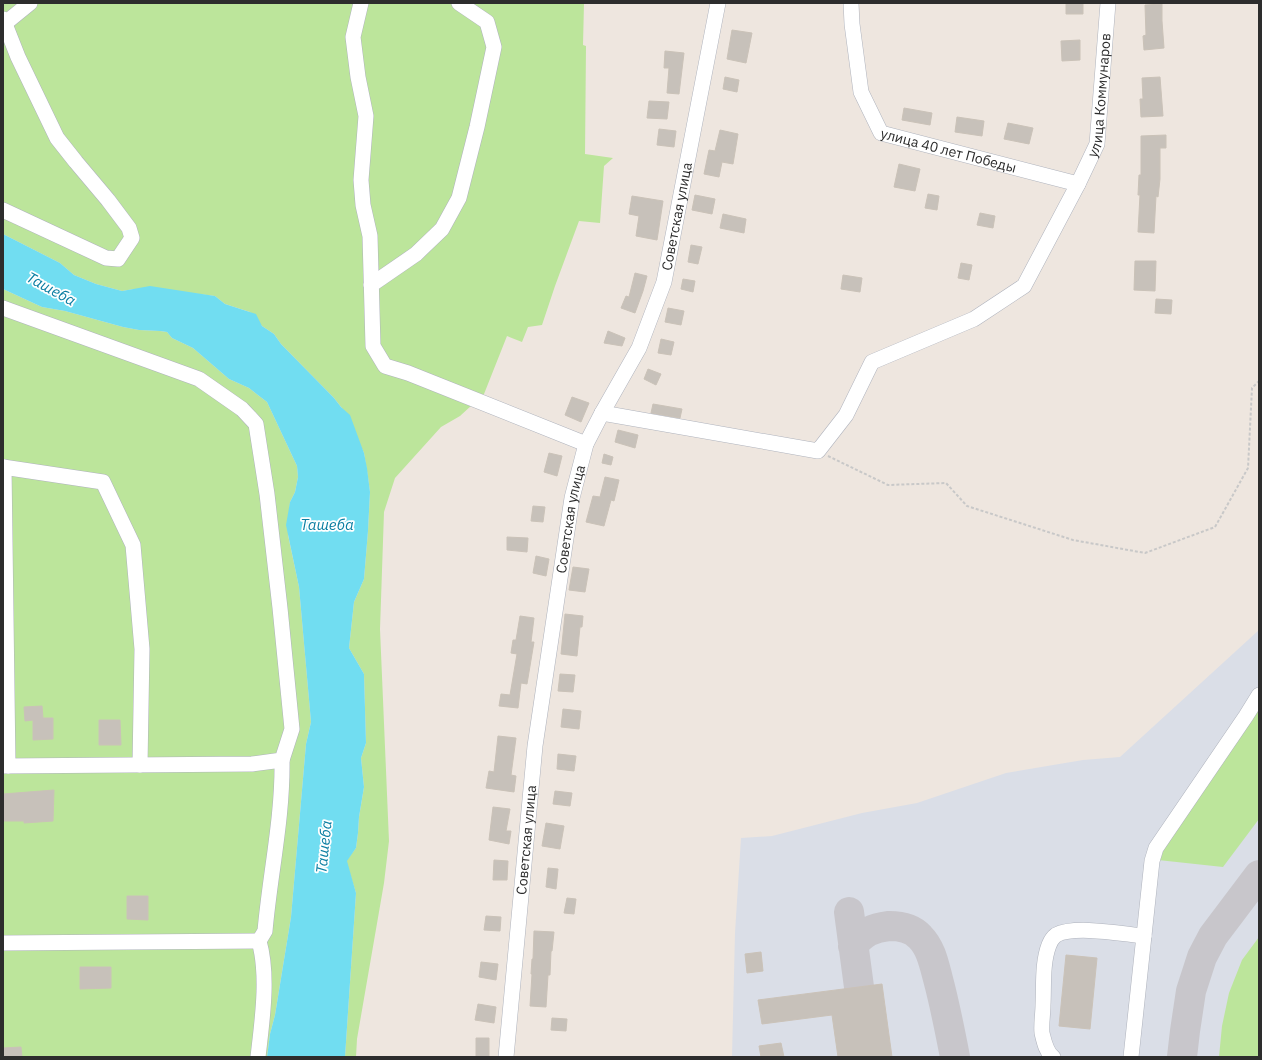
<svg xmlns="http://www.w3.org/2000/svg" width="1262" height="1060" font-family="'IBM Plex Sans',sans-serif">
  <rect width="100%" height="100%" fill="#eee6df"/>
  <path fill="#dadee7" d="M1259 630V1057H732L735 933 741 838 772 836 862 813 917 803 1006 773 1083 760 1120 757Z"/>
  <path fill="#bce59b" d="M3 3H584L583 45 586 46 585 154 613 158 604 166 600 223 579 221 555 286 542 325 528 327 522 342 507 336 484 394 460 416 441 427 395 478 384 512 380 629 389 841 384 883 357 1039 356 1057H345L356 893 346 861 356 848 358 833 359 817 364 787 361 758 366 743 364 674 349 648 354 602 364 579 368 531 370 492 368 477 364 453 345 412 334 398 281 344 274 334 262 326 250 312 225 304 215 296 191 293 134 289 122 291 96 284 74 275 60 263 3 234Z
    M3 289 42 307 65 311 123 327 139 330 160 331 167 332 172 338 193 348 229 379 249 388 267 402 297 466 298 477 295 492 290 502 288 535 299 587 311 722 306 744 291 917 275 1015 270 1034 267 1057H3Z
    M1259 706V819L1223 867 1158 860 1163 846Z
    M1259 937V1057H1219L1222 1026 1229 993 1242 960Z"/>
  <path fill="#71ddf1" d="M3 234 60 263 74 275 96 284 122 291 150 286 215 296 225 304 256 314 262 326 274 334 281 344 334 398 341 407 350 415 364 453 367 468 370 492 368 531 364 579 354 602 349 648 364 674 366 743 361 758 364 787 359 817 358 833 356 848 347 861 356 893 345 1057H267L270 1034 275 1015 291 917 306 744 311 722 299 587 286 525 290 502 295 492 298 477 297 466 267 402 249 388 229 379 193 348 172 338 167 332 160 331 139 330 123 327 65 311 42 307 3 289Z"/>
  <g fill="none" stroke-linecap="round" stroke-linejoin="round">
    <path stroke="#c8c6cb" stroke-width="30" d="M849 912 859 987
      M853 946C863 932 873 928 889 926 900 926 912 928 920 937 931 948 934 964 938 979 945 1005 950 1031 955 1057
      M1182 1057 1185 1031 1191 991 1202 957 1213 936 1259 875"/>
  </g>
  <path fill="#c7c1ba" stroke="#cac2b8" d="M1066 3H1083V14H1066Z
    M1162 4V21L1164 48 1144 50 1143 36 1146 35 1145 5Z
    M732 30 752 33 746 63 727 59Z
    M1080 40V60L1062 61 1061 41Z
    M665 51 684 53 679 94 667 93 669 68H664Z
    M725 77 739 80 737 92 723 89Z
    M1160 77 1163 116 1141 117 1140 99H1143L1142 78Z
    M649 101 669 102 667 119 647 118Z
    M904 108 932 113 930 125 902 120Z
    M957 117 984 121 982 136 955 132Z
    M1008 123 1033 128 1029 144 1004 139Z
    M659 129 676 131 674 147 657 145Z
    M720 130 738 134 733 164 722 162 719 177 704 174 709 150 715 151Z
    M1166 135V148H1160V179L1158 197 1156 196 1154 233 1138 232 1140 195H1138L1139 175H1141V136Z
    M899 164 920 169 915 191 894 187Z
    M928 194 939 196 937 210 925 208Z
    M695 195 715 199 712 214 692 210Z
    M632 196 663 201 657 240 636 236 639 216 629 214Z
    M980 213 995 216 993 228 977 225Z
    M723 214 746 219 744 233 720 228Z
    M691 245 702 247 698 264 688 262Z
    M1135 261H1156L1155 291 1134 290Z
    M961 263 972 265 969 280 958 278Z
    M635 273 647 276 643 291 635 313 621 308 626 296 629 297Z
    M843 275 862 278 860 292 841 289Z
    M683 279 695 281 693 292 681 289Z
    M1156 299 1172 300 1171 314 1155 313Z
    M668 308 684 311 681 325 665 322Z
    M608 331 625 338 622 346 604 343Z
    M661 339 674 342 671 355 658 353Z
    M648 369 661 374 656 385 644 379Z
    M572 397 589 403 581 422 565 415Z
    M653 404 682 409 680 418 651 413Z
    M618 430 638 435 635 448 615 442Z
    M549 453 562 456 557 476 544 472Z
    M604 454 613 457 611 465 602 463Z
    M605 477 619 480 614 501 611 500 604 526 586 522 593 496 600 497Z
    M533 506 545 507 543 522 531 521Z
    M507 537 528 538 527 552 507 550Z
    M536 556 549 559 546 576 533 573Z
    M573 567 589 569 585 592 569 590Z
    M565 614 583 616 582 627H580L577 656 561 654Z
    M520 616 534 618 531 642H534L527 684 521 683 518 708 499 706 501 694 510 695 517 654 511 653 513 640H516Z
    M560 674 575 675 573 692 558 691Z
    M42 706 43 718H53V739L33 740V720L25 721 24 707Z
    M563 709 581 711 579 729 561 727Z
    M99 720H120L121 745H99Z
    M498 736 516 738 511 775 516 776 514 792 486 788 489 771 494 772Z
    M558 754 576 756 574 771 557 769Z
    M54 790 53 821 24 823V821H3V794Z
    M555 791 572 793 570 806 553 804Z
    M493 807 510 809 506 831H511L509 844 489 840Z
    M546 823 564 826 560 849 542 846Z
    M494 860 508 861 507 880H493Z
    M548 868 558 869 556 889 546 887Z
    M127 896H148V920L127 919Z
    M567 898 576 899 574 914 564 913Z
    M486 916 501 917 500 931 484 930Z
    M534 931 554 932 552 951H551L550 975H548L546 1007 530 1006 532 974H531L532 959H533Z
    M761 952 763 971 747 973 745 954Z
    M1066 955 1097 958 1090 1029 1059 1026Z
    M481 962 498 964 496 980 479 977Z
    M80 967H111V988L80 989Z
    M882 984 892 1057H838L832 1015 762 1024 758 1000Z
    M478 1004 496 1007 494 1023 475 1020Z
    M552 1018 567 1019 566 1031 551 1030Z
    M476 1038H489V1057H476Z
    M781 1043 784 1057H761L759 1046Z
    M21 1047 22 1057H3V1048Z"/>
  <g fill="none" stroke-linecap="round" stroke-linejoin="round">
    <g stroke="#afb3bd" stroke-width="16">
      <g id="minor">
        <path d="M361 3 353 37 358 77 366 116 361 180 363 205 370 236 373 346 385 366 408 373 586 444"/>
        <path id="s1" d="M851 3 852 24 861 92 881 133 1078 184"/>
        <path d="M3 19 18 57 57 138 76 162 108 200 129 228 132 238 118 259 106 258 3 210"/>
        <path d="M3 25 30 3"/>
        <path d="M371 285 416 254 442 229 459 198 477 127 494 47 487 22 459 3"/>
        <path d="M3 308 199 379 242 409 256 424 267 494 280 608 292 729 282 760 252 764 3 766"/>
        <path id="s2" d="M602 413 818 451 846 415 872 362 974 319 1024 286 1078 184 1097 144 1108 3"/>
        <path d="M3 467 103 482 133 545 142 649 140 765"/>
        <path d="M4 467 8 766"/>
        <path d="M3 943 259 941"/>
        <path d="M258 1057C262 1021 269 976 259 941L265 931C270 874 283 817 282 760"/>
        <path id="s3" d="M506 1057 535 746 572 498 586 444 602 413 639 348 664 282 718 3"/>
        <path d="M1053 1057C1046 1052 1044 1041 1042 1033 1041 1024 1043 1014 1043 1005 1044 986 1042 963 1049 945 1051 940 1052 938 1056 935 1075 925 1122 934 1144 936"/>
        <path d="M1131 1057 1152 861 1156 848 1246 716 1259 695"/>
      </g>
    </g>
    <path stroke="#c8c8c8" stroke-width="2" stroke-dasharray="3 2" stroke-linecap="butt" d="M828 456 888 485 946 483 967 506 1073 540 1145 553 1215 527 1248 468 1252 388 1259 381"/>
    <use href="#minor" stroke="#fff" stroke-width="15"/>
  </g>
  <g text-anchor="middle" stroke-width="3.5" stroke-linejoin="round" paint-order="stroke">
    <g font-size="14" fill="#2d2d2d" stroke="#fff">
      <text dy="5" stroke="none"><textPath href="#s2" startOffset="703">улица Коммунаров</textPath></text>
      <text dy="5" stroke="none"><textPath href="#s1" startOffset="205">улица 40 лет Победы</textPath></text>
      <text dy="5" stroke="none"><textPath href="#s3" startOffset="866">Советская улица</textPath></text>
      <text dy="5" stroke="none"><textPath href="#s3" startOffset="542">Советская улица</textPath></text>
      <text dy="5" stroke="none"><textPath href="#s3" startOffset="218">Советская улица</textPath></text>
    </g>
    <g font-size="15" font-style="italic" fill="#0b7ea2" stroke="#fff">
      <text transform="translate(51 289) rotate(29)" y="5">Ташеба</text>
      <text x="327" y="530">Ташеба</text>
      <text transform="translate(324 847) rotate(-84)" y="5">Ташеба</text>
    </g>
  </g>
  <rect width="1262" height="1060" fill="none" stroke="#2d2d2d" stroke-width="8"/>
</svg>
